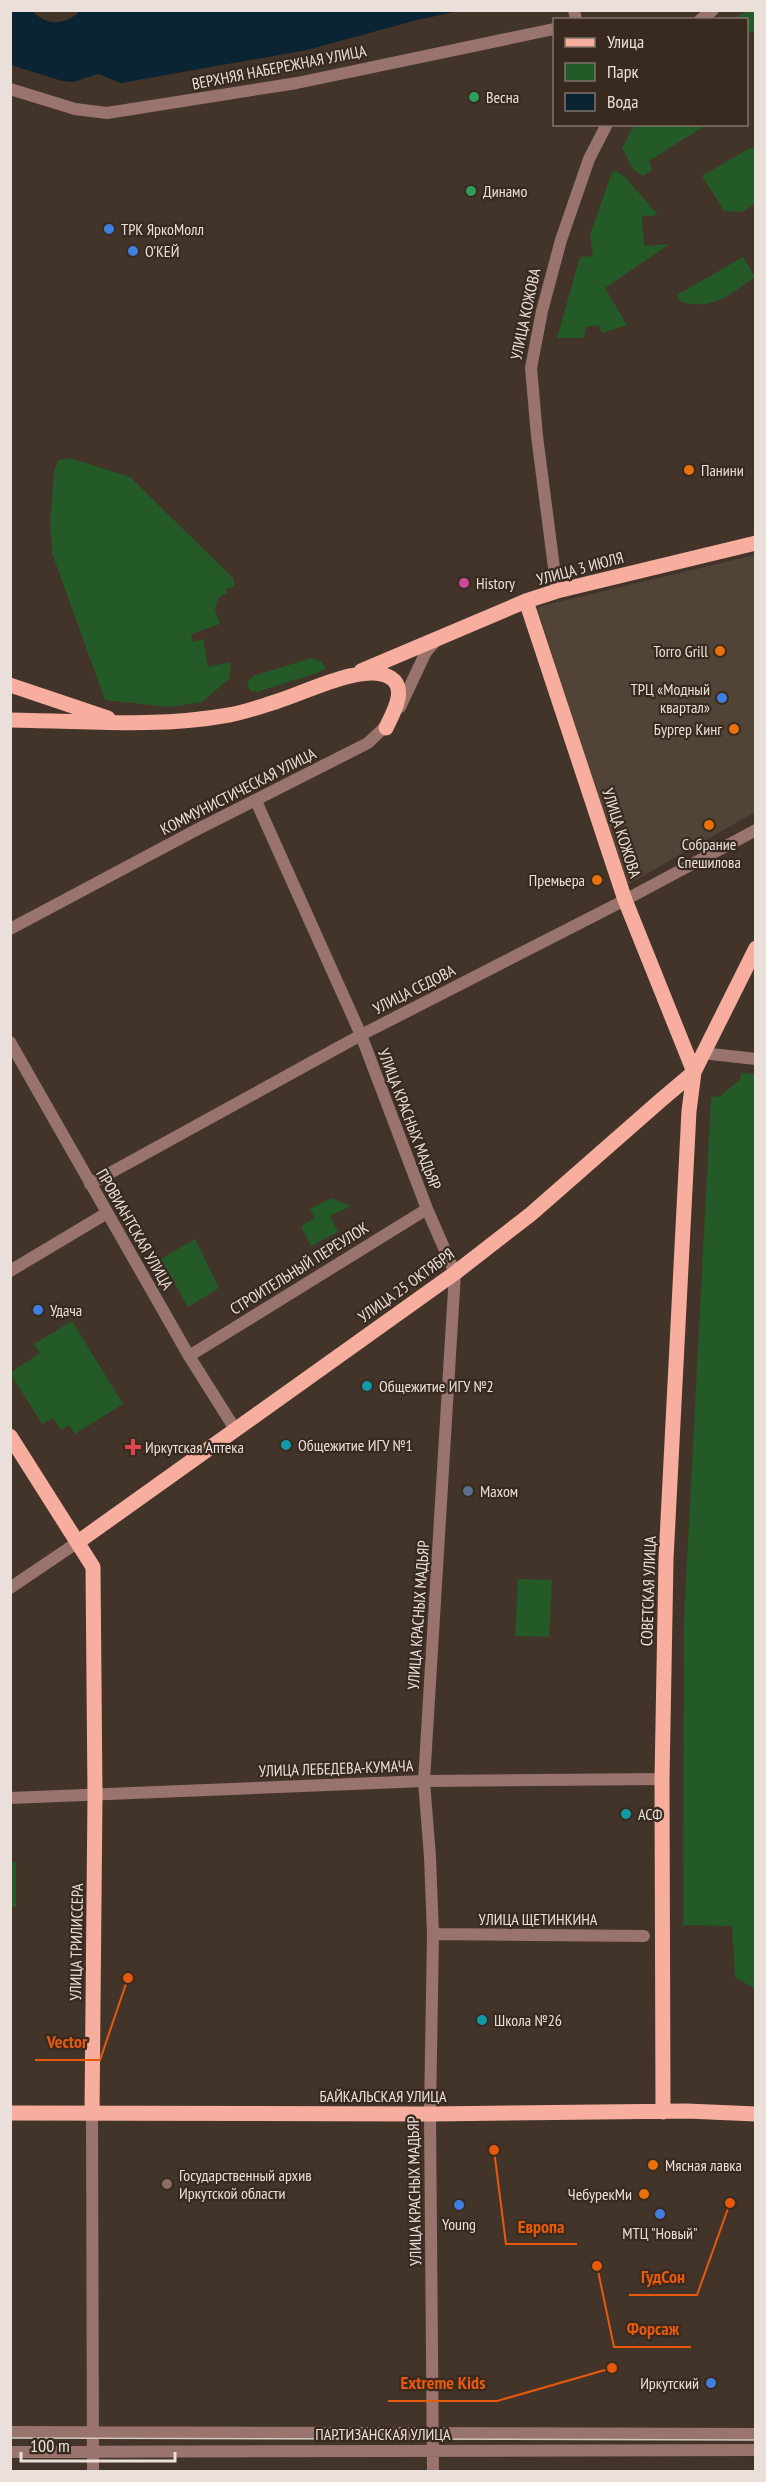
<svg xmlns="http://www.w3.org/2000/svg" width="766" height="2482" font-family="'PT Sans Narrow',sans-serif">
  <rect width="100%" height="100%" fill="#433429"/>
  <path fill="#514336" d="M755 555V812L627 885 537 607Z"/>
  <path fill="#245928" d="M746 11H756L755 30 747 35 746 20 733 19Z
    M634 125V124L706 125 649 161 652 170 643 176 633 169 622 148Z
    M750 148 755 149V204L742 212 724 211 702 176Z
    M616 171 624 176 658 215 642 217 644 246 670 244 605 288 627 325 602 333 599 325 586 327 584 338H557L580 257 593 256 590 235 612 172Z
    M743 257 755 277C730 294 712 312 680 301L677 295Z
    M70 458 130 477 233 578 235 586 226 589 227 593 218 598 215 610 220 624 191 634 193 642 203 639 208 667 231 662 229 679 202 702 170 707 105 700 52 553 50 521 54 471 58 460Z
    M312 658 322 662 325 669 317 673 257 692 250 691 247 682 253 676Z
    M741 1073 756 1074 755 1989 735 1977 732 1926 683 1925 684 1620 711 1097 720 1096 740 1080Z
    M331 1198 351 1206 330 1216 338 1232 311 1246 301 1226 315 1218 310 1209Z
    M195 1239 219 1288 188 1307 161 1259Z
    M72 1321 123 1404 75 1434 69 1425 61 1430 53 1418 42 1424 10 1373 40 1353 34 1344Z
    M518 1579 552 1580 549 1637 515 1636Z
    M11 1862H16V1907H11Z"/>
  <path fill="#0a2433" d="M81 10H459V11L417 20 307 50 121 83 98 74 73 82 62 81 11 65V11H33C46 27 67 25 81 10Z"/>
  <g fill="none" stroke-linecap="round" stroke-linejoin="round">
    <path stroke="#98746c" stroke-width="12" d="M574 10 576 20
      M700 20 713 10
      M10 89 75 109 107 113 297 83 554 29
      M557 591 537 436 531 368 542 311 561 240 589 159 607 124
      M400 707 426 652 437 639
      M256 801 361 1035 427 1209 455 1273 424 1781 430 1857 433 1934 430 2114 433 2472
      M10 929 198 829 368 743 390 722
      M10 1042 189 1356 235 1429
      M702 1053 756 1059
      M90 1184 361 1035 625 900 756 830
      M10 1271 107 1213
      M189 1356 427 1209
      M10 1588 78 1542
      M10 1798 424 1781 662 1779
      M433 1934 644 1936
      M92 2113 93 2472
      M10 2432 756 2434
      M10 2452 756 2450"/>
    <path stroke="#f7ae9e" stroke-width="15" d="M526 601 625 900 694 1072 689 1111 666 1559 662 1779 663 2112
      M361 671 526 601 557 591 756 543
      M10 685 108 718
      M10 720C84 721 157 728 229 715 246 712 262 706 278 701 305 693 366 661 391 678 408 689 392 715 386 728
      M10 1436 93 1567 95 1795 92 2113
      M78 1542 455 1273 531 1214 661 1100 694 1072 756 948
      M10 2113 430 2114 687 2111 756 2114"/>
    <path stroke="#d2c8c0" stroke-width="1.5" d="M10 2438 756 2440"/>
  </g>
  <g fill="#2e9e5b" stroke="#392a1f" stroke-width="2">
    <circle cx="474" cy="97" r="6"/>
    <circle cx="471" cy="191" r="6"/>
  </g>
  <g fill="#3f7fe0" stroke="#392a1f" stroke-width="2">
    <circle cx="109" cy="229" r="6"/>
    <circle cx="133" cy="251" r="6"/>
    <circle cx="722" cy="698" r="6"/>
    <circle cx="38" cy="1310" r="6"/>
    <circle cx="459" cy="2205" r="6"/>
    <circle cx="660" cy="2214" r="6"/>
    <circle cx="711" cy="2383" r="6"/>
  </g>
  <g fill="#e8710a" stroke="#392a1f" stroke-width="2">
    <circle cx="689" cy="470" r="6"/>
    <circle cx="720" cy="651" r="6"/>
    <circle cx="734" cy="729" r="6"/>
    <circle cx="709" cy="825" r="6"/>
    <circle cx="597" cy="880" r="6"/>
    <circle cx="653" cy="2165" r="6"/>
    <circle cx="644" cy="2194" r="6"/>
  </g>
  <circle fill="#d1479c" stroke="#392a1f" stroke-width="2" cx="464" cy="583" r="6"/>
  <g fill="#0f9aa8" stroke="#392a1f" stroke-width="2">
    <circle cx="367" cy="1386" r="6"/>
    <circle cx="286" cy="1445" r="6"/>
    <circle cx="626" cy="1814" r="6"/>
    <circle cx="482" cy="2020" r="6"/>
  </g>
  <path fill="#e0444e" stroke="#392a1f" stroke-width="2" d="M130 1438h6v6h6v6h-6v6h-6v-6h-6v-6h6z"/>
  <circle fill="#5c6f8a" stroke="#392a1f" stroke-width="2" cx="468" cy="1491" r="6"/>
  <circle fill="#8d6e63" stroke="#392a1f" stroke-width="2" cx="167" cy="2184" r="6"/>
  <g text-anchor="middle" stroke-width="4.5" stroke-linejoin="round" paint-order="stroke">
    <g font-size="16" fill="#eae0d9" stroke="#392a1f">
      <text transform="translate(279 67) rotate(-11)" y="6">ВЕРХНЯЯ НАБЕРЕЖНАЯ УЛИЦА</text>
      <text transform="translate(525 314) rotate(-78)" y="6">УЛИЦА КОЖОВА</text>
      <text transform="translate(580 568) rotate(-15)" y="6">УЛИЦА 3 ИЮЛЯ</text>
      <text transform="translate(238 791) rotate(-27)" y="6">КОММУНИСТИЧЕСКАЯ УЛИЦА</text>
      <text transform="translate(622 833) rotate(72)" y="6">УЛИЦА КОЖОВА</text>
      <text transform="translate(414 989) rotate(-27)" y="6">УЛИЦА СЕДОВА</text>
      <text transform="translate(410 1119) rotate(69)" y="6">УЛИЦА КРАСНЫХ МАДЬЯР</text>
      <text transform="translate(135 1229) rotate(60)" y="6">ПРОВИАНТСКАЯ УЛИЦА</text>
      <text transform="translate(299 1268) rotate(-32)" y="6">СТРОИТЕЛЬНЫЙ ПЕРЕУЛОК</text>
      <text transform="translate(406 1285) rotate(-36)" y="6">УЛИЦА 25 ОКТЯБРЯ</text>
      <text transform="translate(648 1591) rotate(-88)" y="6">СОВЕТСКАЯ УЛИЦА</text>
      <text transform="translate(418 1615) rotate(-86)" y="6">УЛИЦА КРАСНЫХ МАДЬЯР</text>
      <text transform="translate(336 1768) rotate(-2)" y="6">УЛИЦА ЛЕБЕДЕВА-КУМАЧА</text>
      <text x="538" y="1925">УЛИЦА ЩЕТИНКИНА</text>
      <text transform="translate(76 1942) rotate(-89)" y="6">УЛИЦА ТРИЛИССЕРА</text>
      <text x="383" y="2102">БАЙКАЛЬСКАЯ УЛИЦА</text>
      <text transform="translate(414 2191) rotate(-91)" y="6">УЛИЦА КРАСНЫХ МАДЬЯР</text>
      <text x="383" y="2440">ПАРТИЗАНСКАЯ УЛИЦА</text>
    </g>
    <g font-size="16" fill="#eae0d9" stroke="#392a1f" text-anchor="start">
      <text x="486" y="103">Весна</text>
      <text x="483" y="197">Динамо</text>
      <text x="121" y="235">ТРК ЯркоМолл</text>
      <text x="145" y="257">О’КЕЙ</text>
      <text x="701" y="476">Панини</text>
      <text x="476" y="589">History</text>
      <text x="708" y="657" text-anchor="end">Torro Grill</text>
      <text x="710" y="695" text-anchor="end">ТРЦ «Модный<tspan x="710" dy="18">квартал»</tspan></text>
      <text x="722" y="735" text-anchor="end">Бургер Кинг</text>
      <text x="709" y="850" text-anchor="middle">Собрание<tspan x="709" dy="18">Спешилова</tspan></text>
      <text x="585" y="886" text-anchor="end">Премьера</text>
      <text x="50" y="1316">Удача</text>
      <text x="379" y="1392">Общежитие ИГУ №2</text>
      <text x="298" y="1451">Общежитие ИГУ №1</text>
      <text x="145" y="1453">Иркутская Аптека</text>
      <text x="480" y="1497">Махом</text>
      <text x="638" y="1820">АСФ</text>
      <text x="494" y="2026">Школа №26</text>
      <text x="665" y="2171">Мясная лавка</text>
      <text x="179" y="2181">Государственный архив<tspan x="179" dy="18">Иркутской области</tspan></text>
      <text x="632" y="2200" text-anchor="end">ЧебурекМи</text>
      <text x="459" y="2230" text-anchor="middle">Young</text>
      <text x="660" y="2239" text-anchor="middle">МТЦ "Новый"</text>
      <text x="699" y="2389" text-anchor="end">Иркутский</text>
    </g>
  </g>
  <path fill="none" stroke="#e8590c" stroke-width="2" d="M128 1978L100 2060H35M494 2150L506 2244H577M730 2203L697 2295H629M597 2266L614 2347H691M612 2368L497 2401H388"/>
  <g fill="#e8590c" stroke="#392a1f" stroke-width="2">
    <circle cx="128" cy="1978" r="6"/>
    <circle cx="494" cy="2150" r="6"/>
    <circle cx="730" cy="2203" r="6"/>
    <circle cx="597" cy="2266" r="6"/>
    <circle cx="612" cy="2368" r="6"/>
  </g>
  <g font-size="18" text-anchor="middle" font-weight="bold" fill="#e8590c" stroke="#392a1f" stroke-width="4.5" stroke-linejoin="round" paint-order="stroke">
    <text x="67" y="2048">Vector</text>
    <text x="541" y="2233">Европа</text>
    <text x="663" y="2283">ГудСон</text>
    <text x="653" y="2335">Форсаж</text>
    <text x="443" y="2389">Extreme Kids</text>
  </g>
  <rect width="766" height="2482" fill="none" stroke="#eae0d9" stroke-width="24"/>
  <rect x="553" y="18" width="195" height="108" fill="#392a1f" stroke="#807369" stroke-width="1.5"/>
  <rect x="565" y="38" width="30" height="9" fill="#f7ae9e" stroke="#807369" stroke-width="1.5"/>
  <text x="607" y="48" font-size="18" fill="#eae0d9">Улица</text>
  <rect x="565" y="63" width="30" height="18" fill="#245928" stroke="#807369" stroke-width="1.5"/>
  <text x="607" y="78" font-size="18" fill="#eae0d9">Парк</text>
  <rect x="565" y="93" width="30" height="18" fill="#0a2433" stroke="#807369" stroke-width="1.5"/>
  <text x="607" y="108" font-size="18" fill="#eae0d9">Вода</text>
  <path d="M21 2452v9h154v-9" fill="none" stroke="#eae0d9" stroke-width="3"/>
  <text x="30" y="2452" font-size="18" fill="#eae0d9" stroke="#392a1f" stroke-width="4.5" paint-order="stroke">100 m</text>
</svg>
